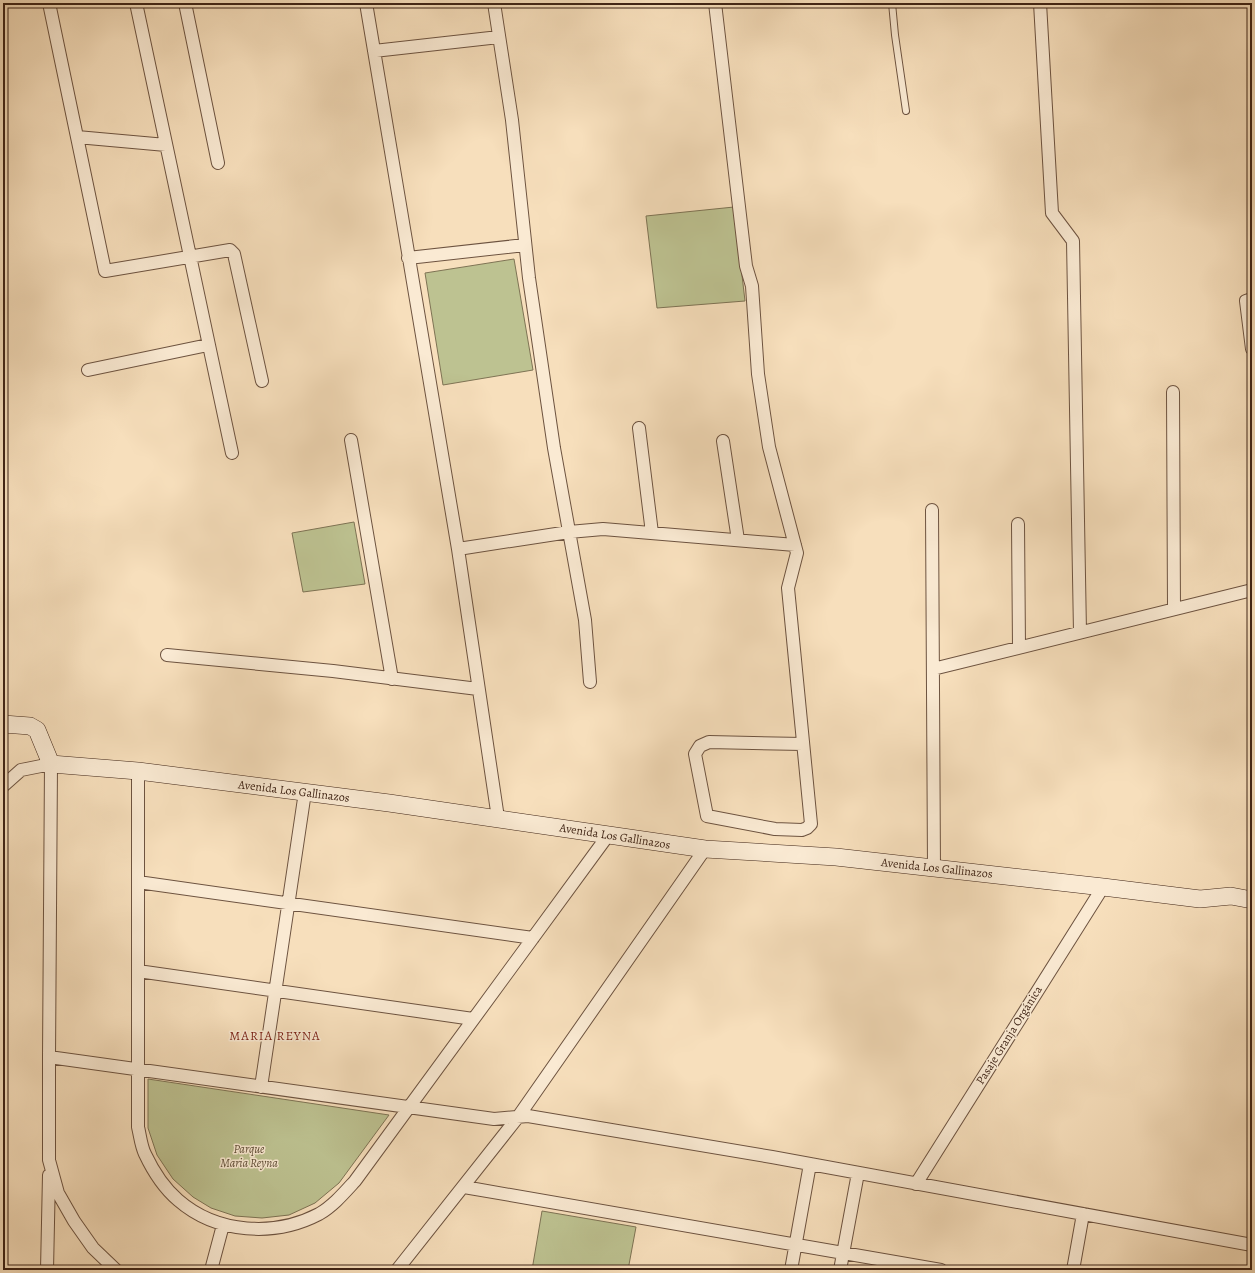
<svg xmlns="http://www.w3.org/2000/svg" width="1255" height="1273" font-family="Alegreya,serif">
  <rect width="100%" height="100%" fill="#f7dfbc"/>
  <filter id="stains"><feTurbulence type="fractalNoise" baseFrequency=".005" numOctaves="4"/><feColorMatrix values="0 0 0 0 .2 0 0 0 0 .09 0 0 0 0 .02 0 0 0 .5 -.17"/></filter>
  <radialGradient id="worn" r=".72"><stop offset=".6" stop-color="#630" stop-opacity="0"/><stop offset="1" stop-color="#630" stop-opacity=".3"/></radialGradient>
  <path fill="#bdc291" stroke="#7e7354" d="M734 207 745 301 657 308 646 216Z
    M514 259 533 370 443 385 425 273Z
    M354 522 365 584 303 592 292 533Z
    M148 1079 389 1115 339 1183 315 1203 289 1215 262 1218 235 1216 211 1208 193 1197 173 1179 157 1155 148 1128Z
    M542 1211 636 1227 628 1270H532Z"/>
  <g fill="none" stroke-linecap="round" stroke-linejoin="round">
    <g stroke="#6d5340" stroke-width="8">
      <path id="lane" d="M892 3 895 35 906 111"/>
    </g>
    <g stroke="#6d5340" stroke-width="14">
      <path id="street" d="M49 3 105 271 230 250 234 254 262 381
        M136 3 232 453
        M185 3 218 163
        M366 3 458 549 498 818
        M494 3 512 120 529 278 554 448 585 620 590 682
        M715 3 746 266 752 286 758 374 769 447 797 553 788 588 811 824 807 828 802 830 775 829 707 816 695 754 700 746 709 742 803 744
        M1040 3 1052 213 1073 241 1080 632
        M374 51 499 37
        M77 137 166 145
        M408 258 525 245
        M1252 299 1246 301 1252 349
        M88 370 208 345
        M1173 392 1174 609
        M639 428 652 533
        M351 440 392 679
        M723 441 738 540
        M932 510 934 868
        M1018 524 1019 647
        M458 549 569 532 603 529 795 545
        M167 655 333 671 478 689
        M933 669 1252 590
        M138 771V1127C140 1135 141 1146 145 1154 153 1171 164 1188 178 1200 217 1234 275 1237 319 1214 333 1206 344 1193 355 1181L609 834
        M3 786 21 770 51 764 49 1057V1160L58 1193 74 1221 93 1248 116 1270
        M138 882 533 938
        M138 971 473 1019
        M49 1057 494 1119 528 1116 772 1157 1252 1245
        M261 1087 305 792
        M916 1184 1103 887
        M464 1187 941 1270
        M47 1270 49 1175
        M211 1270 223 1225
        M397 1270 518 1117 705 849
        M791 1270 810 1164
        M840 1270 858 1173
        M1073 1270 1083 1214"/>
    </g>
    <g stroke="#3f2416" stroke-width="18">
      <path id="secondary" d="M3 724 30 726 37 730 51 764 138 771 389 803 705 849 836 857 1103 887 1200 899 1231 896 1252 900"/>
    </g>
    <use href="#lane" stroke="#faead3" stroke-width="6"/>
    <use href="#street" stroke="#faead3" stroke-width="12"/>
    <use href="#secondary" stroke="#faead3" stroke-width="17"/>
  </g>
  <g text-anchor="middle" stroke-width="3" stroke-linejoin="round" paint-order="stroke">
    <g font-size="12" fill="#3f2416" stroke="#faead3">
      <text transform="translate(294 791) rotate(7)" y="4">Avenida Los Gallinazos</text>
      <text transform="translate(615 836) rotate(9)" y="4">Avenida Los Gallinazos</text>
      <text transform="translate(937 868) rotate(6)" y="4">Avenida Los Gallinazos</text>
      <text transform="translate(1009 1035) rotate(-58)" y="4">Pasaje Granja Orgánica</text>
    </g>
    <g font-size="12" font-style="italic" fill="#5e4c35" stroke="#faead3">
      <text x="249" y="1153">Parque<tspan x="249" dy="14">Maria Reyna</tspan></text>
    </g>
    <g font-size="13" letter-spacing="1" fill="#7a1f14" stroke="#faead3">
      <text x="275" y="1040">MARIA REYNA</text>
    </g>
  </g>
  <rect width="1255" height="1273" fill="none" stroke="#f7dfbc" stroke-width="16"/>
  <rect x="4" y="4" width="1247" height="1265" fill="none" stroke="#3f2416" stroke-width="2"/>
  <rect x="8" y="8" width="1239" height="1257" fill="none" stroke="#3f2416"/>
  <rect width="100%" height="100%" filter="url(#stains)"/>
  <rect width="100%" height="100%" fill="url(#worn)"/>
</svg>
